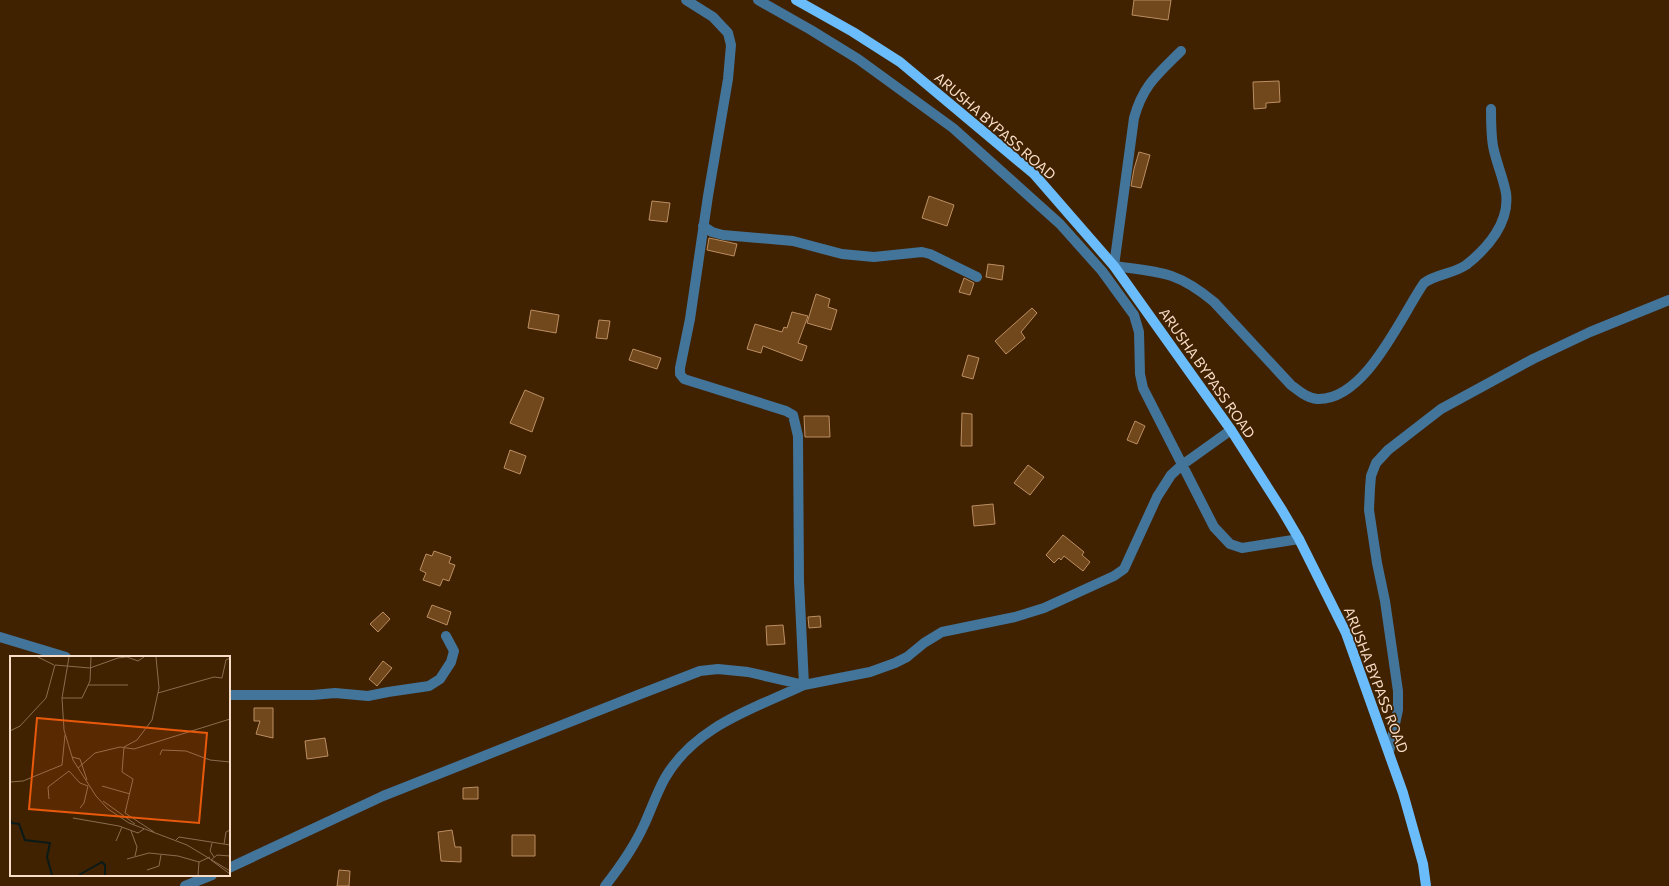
<svg xmlns="http://www.w3.org/2000/svg" width="1669" height="886" font-family="Commissioner,sans-serif">
  <rect width="100%" height="100%" fill="#402200"/>
  <path fill="#71471c" stroke="#bc8e63" d="M1134 0H1171L1168 20 1132 15Z
    M1279 81 1280 102 1266 103V108L1254 109 1253 82Z
    M1139 152 1150 155 1141 188 1131 186 1134 169Z
    M929 196 954 205 947 226 922 218Z
    M652 201 670 203 667 222 649 220Z
    M709 238 737 244 734 256 707 250Z
    M988 264 1004 266 1002 280 986 277Z
    M964 278 974 283 970 295 959 292Z
    M816 294 830 299 828 307 837 310 831 330 807 323Z
    M1032 308 1037 313 1021 332 1025 338 1006 354 995 341Z
    M531 310 559 315 556 333 528 328Z
    M792 312 808 316 798 343 807 346 802 361 763 346 761 353 747 349 755 324 782 332 784 327 787 328Z
    M599 320 610 321 607 339 596 338Z
    M633 349 661 358 657 369 629 360Z
    M968 355 979 358 973 379 962 376Z
    M525 390 544 398 532 432 510 423Z
    M962 413 972 414V446H961Z
    M804 416H829L830 437H805Z
    M1135 421 1145 426 1137 444 1127 440Z
    M510 450 526 456 520 474 504 468Z
    M1028 465 1044 477 1030 495 1014 483Z
    M993 504 995 524 974 526 972 506Z
    M1063 535 1084 552 1082 555 1090 562 1083 571 1064 556 1061 560 1059 558 1054 563 1046 555Z
    M434 551 451 557 449 563 455 565 449 581 443 579 440 586 423 580 426 573 420 570 426 554 432 556Z
    M432 605 451 612 447 625 427 617Z
    M383 612 390 619 378 632 370 624Z
    M820 616 821 627 809 628 808 617Z
    M783 625 785 644 767 645 766 626Z
    M383 661 392 668 377 686 369 679Z
    M254 708H273V738L256 734 260 721H254Z
    M325 738 328 756 307 759 305 741Z
    M478 787V799H463V788Z
    M452 830 455 847H461V862L441 861 438 832Z
    M512 835H535V856H512Z
    M339 870 350 871 349 886H337Z"/>
  <g fill="none" stroke-linecap="round" stroke-linejoin="round">
    <path stroke="#43749a" stroke-width="10" d="M758 0 811 30 858 59 953 128 1060 224 1102 271 1134 315 1139 332 1140 374 1143 388 1214 527 1230 544 1242 548 1299 539
      M1181 51C1158 74 1143 85 1134 118L1114 266C1160 272 1177 271 1214 302L1291 385C1299 391 1308 399 1318 399 1366 400 1401 316 1424 283 1436 274 1453 274 1466 265 1488 248 1510 222 1506 193 1503 177 1496 162 1493 146 1491 134 1491 121 1491 109
      M703 226 712 232 723 235 793 241 842 254 874 257 922 252 930 254 977 277
      M0 637 66 657
      M229 695H313L335 693 368 696 388 692 429 686 440 679 451 662 454 651 446 636
      M1389 752 1398 710V691L1385 601 1377 563 1369 510 1370 488 1371 476 1376 463 1388 450 1441 409 1533 359 1590 332 1669 300
      M229 868 383 796 638 695 700 671 718 669 748 672 804 685 870 672 895 663 907 657 924 643 942 632 1015 617 1044 608 1114 576 1124 569 1157 497 1171 475 1182 465 1231 430
      M185 886 212 875
      M605 886C620 867 634 847 644 825 651 810 657 792 665 778 695 726 753 709 804 685L799 581 798 436 793 415 786 411 684 379 680 374V368L690 319 708 196 728 79 731 45 728 33 713 17 686 0"/>
    <path stroke="#6abcfa" stroke-width="10" d="M796 0 853 32 900 62 1034 174 1114 266 1231 430 1282 510 1299 539 1346 633 1403 793 1423 864 1426 886"/>
  </g>
  <g text-anchor="middle" stroke-width="3.5" stroke-linejoin="round" paint-order="stroke">
    <g font-size="14" fill="#f8dec9" stroke="#402200">
      <text transform="translate(995 126) rotate(41)" y="5">ARUSHA BYPASS ROAD</text>
      <text transform="translate(1207 373) rotate(55)" y="5">ARUSHA BYPASS ROAD</text>
      <text transform="translate(1376 680) rotate(69)" y="5">ARUSHA BYPASS ROAD</text>
    </g>
  </g>
  <g transform="translate(10 656)">
    <rect width="220" height="220" fill="#402200"/>
    <path fill="none" stroke="#0a1a18" stroke-width="2" d="M0 163 2 167 9 168 15 184 40 187 37 201 42 219M69 219 92 206 95 209V219"/>
    <path fill="none" stroke="#8a6d50" stroke-width="1" d="M28 1 44 9M59 1 52 42 54 74 63 104 86 140 98 153 119 167 177 189 220 215M78 29H118M148 37 204 21 212 22 216 4 220 2M52 42H72L80 25 81 1M0 75 10 70 36 42 45 9 80 12 108 2 117 1 128 5 134 1M150 99 152 94 176 95 200 104 220 106M62 101 70 103 77 124M68 112 85 97 110 91 124 93 220 63M0 126 13 125 52 109 55 79M92 130 120 138M39 143 38 131 59 115 70 127 78 130 74 147 70 152M93 145 125 168M63 162 109 170 128 177 134 173M121 175 127 191 125 200M144 176 115 157 123 123 112 116 114 91 127 84 142 64 149 32 146 1M166 184 169 181 220 189M106 185 112 171M202 187 200 195 204 201M214 188 216 176 220 174M220 200 207 199 201 204 220 218M117 203 139 197 168 200 189 206 188 219M189 206 200 201M137 214 149 210 151 199"/>
    <path fill="#e8590c" fill-opacity="0.15" stroke="#e8590c" stroke-width="2" d="M27 62 197 77 189 167 19 153Z"/>
    <rect width="220" height="220" fill="none" stroke="#f8dec9" stroke-width="2"/>
  </g>
</svg>
